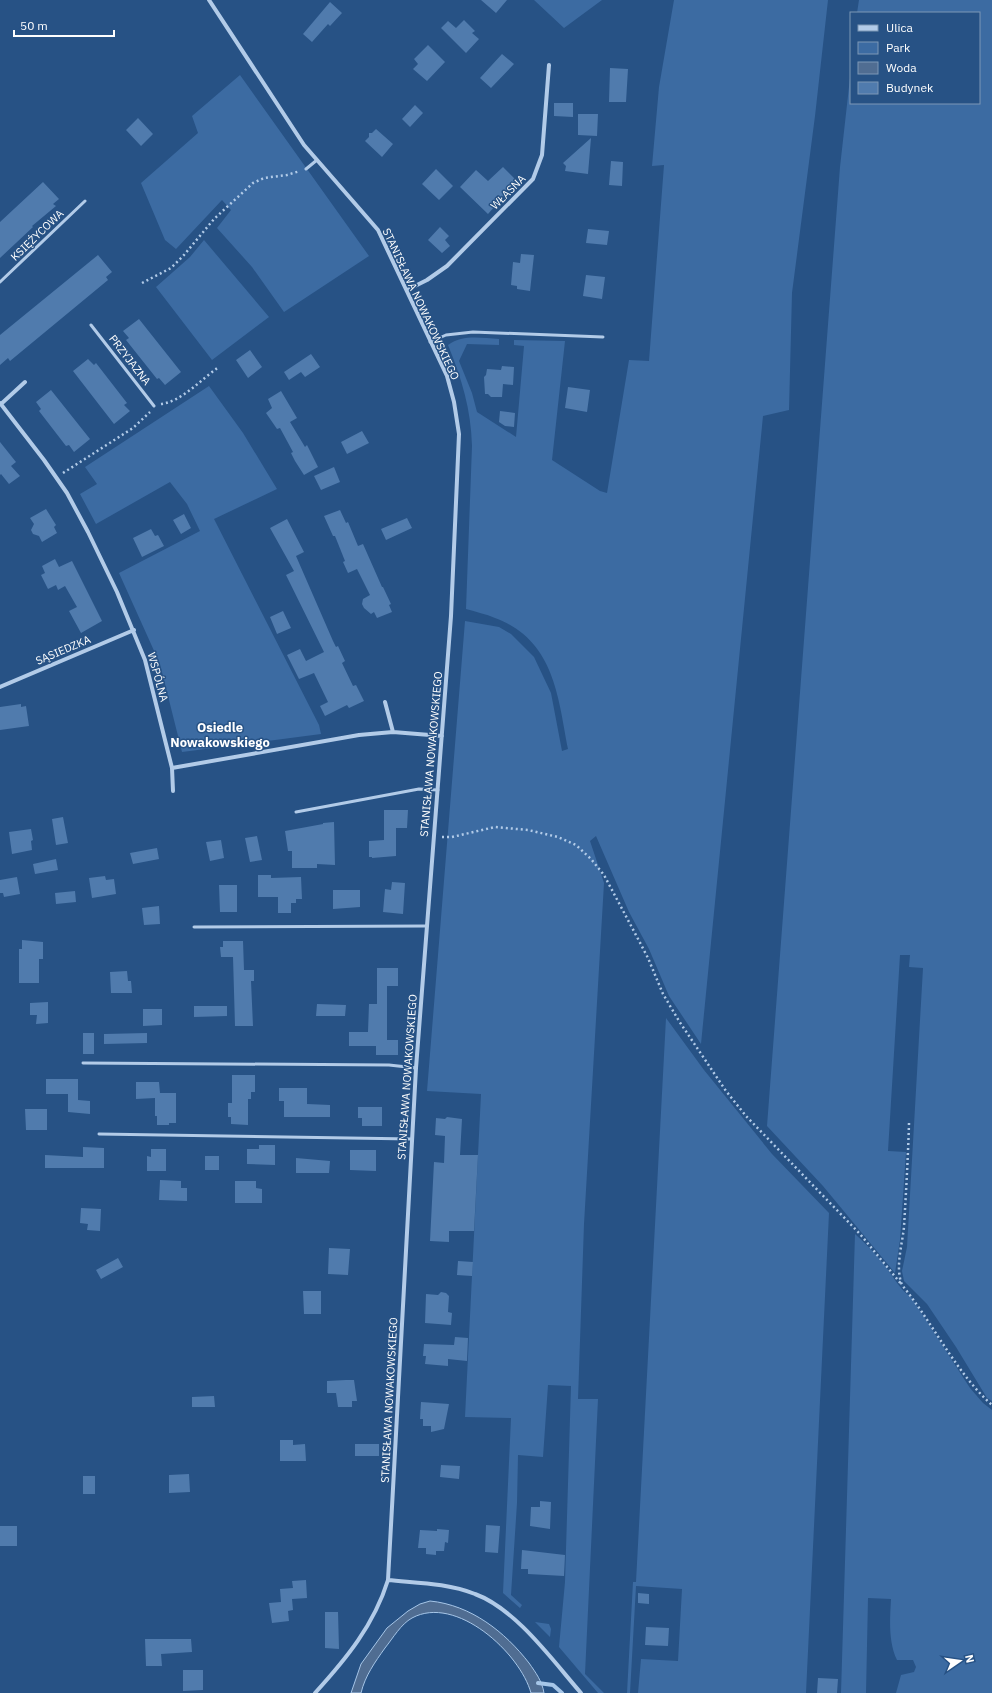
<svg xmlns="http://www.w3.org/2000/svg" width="992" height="1693" font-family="'IBM Plex Sans',sans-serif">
  <rect width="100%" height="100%" fill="#275285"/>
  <path fill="#3c6ba2" d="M534 0H602L564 28Z
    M674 0H828L815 116 792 293 789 410 763 416 701 1044 669 996 649 949 629 912 596 836 590 841 604 883 584 1224 578 1399H598L585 1674 604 1693H598L559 1647 565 1582 571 1386 548 1385 543 1457 518 1455 517 1503 511 1595 522 1605 520 1608 503 1593 511 1418 465 1417 481 1094 427 1091 465 621 499 627 511 634 534 657 551 693 562 751 568 749C558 696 554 640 495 618 486 614 476 612 466 609L472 446C471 409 462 380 448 345 463 334 481 338 499 339V345L467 344 459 361 472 393 477 412 516 437 524 346 514 345V340L565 341 552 460 600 491 607 493 629 360 649 361 664 165 652 166 659 87Z
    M859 0H992V1401L987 1398 956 1347 927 1304 904 1281 902 1271 907 1247 923 968 909 967 910 955H900L888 1151 906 1152 900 1240 895 1273 823 1186 767 1126 840 167 851 69V103H979V13H857Z
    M240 75 369 256 284 312 252 267 217 228 231 210 222 200 176 249 165 240 141 183 198 133 192 116Z
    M204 240 269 317 212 360 156 287 190 257Z
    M209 386 243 433 277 489 214 519 319 725 321 734 182 752 160 664 119 573 200 531 187 504 170 482 96 524 80 494 97 484 85 467Z
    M666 1018 704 1070 772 1154 829 1213 806 1693H638L641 1659 678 1661 682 1589 636 1586 630 1693H627L633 1582H636Z
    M855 1234C866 1244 876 1254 885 1266 894 1277 899 1289 911 1297L970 1388 983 1403 992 1410V1693H896L901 1675 914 1672 916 1667 913 1660H897C888 1641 890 1619 891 1599L868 1598 866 1693H841Z
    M535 1622 549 1624 551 1629 550 1637Z"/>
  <path fill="#506d92" stroke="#a6c6e8" d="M430 1601C471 1605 505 1632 529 1663 536 1673 542 1681 544 1693H531C520 1653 456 1594 412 1618 401 1624 393 1638 385 1648 375 1662 365 1676 361 1693H351L361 1664 387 1628 408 1611 420 1604Z"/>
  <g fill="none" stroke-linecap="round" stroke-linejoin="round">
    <path stroke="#a6c6e8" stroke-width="4" d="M538 1683 553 1685 562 1693"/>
  </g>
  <path fill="#507bad" d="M481 0H507L496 13Z
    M330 2 342 13 330 26 328 24 312 42 303 34Z
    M464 20 475 31 472 33 479 39 466 53 441 28 448 21 456 28Z
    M428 45 445 62 427 81 413 69 418 64 414 59Z
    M502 54 514 64 491 88 480 78Z
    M610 68 628 69 626 102H609Z
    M554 103H573V117L554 116Z
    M415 105 423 113 410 127 402 119Z
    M578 114H598L597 136 578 135Z
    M138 118 153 134 141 146 126 130Z
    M376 129 393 144 382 157 365 141 369 137V133H372Z
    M591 138 588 174 565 171 566 166 563 163Z
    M611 161 623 162 622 186 609 185Z
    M503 167 519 183 510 191 509 190 488 214 460 187 476 170 488 181Z
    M436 169 453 186 439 200 422 184Z
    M43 182 59 199 53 204 56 206 32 226 33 227 0 258V222Z
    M440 227 449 236 445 240 450 246 442 253 428 240Z
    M588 229 609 231 607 245 586 243Z
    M521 254 534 255 530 291 517 289V286L511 285 513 262 520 263Z
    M98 255 112 272 106 277 108 280 10 361 8 358 0 365V335Z
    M586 275 605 277 602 299 583 296Z
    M139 319 181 372 165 385 159 378 157 379 126 340 129 338 123 331Z
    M250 350 262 367 248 378 236 360Z
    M311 354 320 367 305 377 301 372 289 380 284 372Z
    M88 359 94 365 96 363 127 403 124 405 130 411 114 424 73 371Z
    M502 366 514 367 513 385 503 384 502 397H491L488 394H485L484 377 486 375 487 369 501 370Z
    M568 387 590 390 587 412 565 408Z
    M51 390 90 439 74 452 69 445 66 446 39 411 41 409 36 402Z
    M281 391 297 418 290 422 305 447 307 445 318 467 304 475 295 461 291 453 293 452 280 428 277 429 266 413 272 408 268 399Z
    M500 411 515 413 514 427 505 426 499 422Z
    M362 431 369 443 347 454 341 442Z
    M0 442 16 462 11 466 20 476 9 484 1 474 0 475Z
    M334 467 340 482 321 490 314 476Z
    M46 509 56 525 54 527 57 533 42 542 39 536 33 534 31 530 34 524 30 518Z
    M340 510 346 523 348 522 358 546 363 544 382 587H383L391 604 389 605 392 612 377 618 374 612 371 614 364 608 362 604 363 599 370 595 357 569 348 573 343 562 345 561 335 536H333L324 516Z
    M184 514 191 528 181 534 173 520Z
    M407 518 412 528 386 540 381 529Z
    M287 519 304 552 296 556 333 641 336 647 338 646 345 661 342 663 353 686 356 685 364 701 349 708 347 705 325 716 320 706 328 702 314 673 299 679 287 655 300 649 306 661 324 652 286 575 294 571 270 528Z
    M151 529 155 536 158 535 164 546 142 557 133 538Z
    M55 559 59 567 72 561 102 621 81 633 69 611 77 607 65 586 58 590 56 585 48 589 41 575 45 573 42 566Z
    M283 611 291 628 277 634 270 617Z
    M21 704V707L26 706 29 726 0 730V707Z
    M384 810H408L407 828H396V856L372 858V857H369V841L384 840Z
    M63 817 68 843 56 845 52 819Z
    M334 822 335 865 317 864V868H292V851H288L285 831 323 824V823Z
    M31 829 33 840 31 841 32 850 12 854 9 832Z
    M257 836 262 860 250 862 245 838Z
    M221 840 224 858 210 861 206 842Z
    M157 848 159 859 133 864 130 853Z
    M56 859 58 870 35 874 33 864Z
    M258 875H271V878L301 877 302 899H296V903H291V913H278V897H258Z
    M105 876 106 880 114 879 116 894 92 898 89 878Z
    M17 877 20 894 4 897 3 893H0V880Z
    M392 882 405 883 403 914 383 912 385 889 391 890Z
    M219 885H237V912H220Z
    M333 890H360V907L333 909Z
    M75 891 76 902 56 904 55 893Z
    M159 906 160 924 144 925 142 908Z
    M22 940 43 942V959H39V983H19V949H22Z
    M223 941H243L244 970H254V981H251L253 1026H235L233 957H221L220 947H223Z
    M377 968H398V986H387V1040H398V1055H376V1046H349V1032H368L369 1004H377Z
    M127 971 128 981H131L132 993H111L110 972Z
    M48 1002V1023L36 1024 37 1015H30V1003Z
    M317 1004 346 1005 345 1016H316Z
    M194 1006H227V1016L194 1017Z
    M143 1009H162V1025L143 1026Z
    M83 1033H94V1054H83Z
    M147 1033V1043L104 1044V1034Z
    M232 1075H255V1092H251V1099H248V1125L231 1124V1117H228V1103H232Z
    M46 1079H78V1100L90 1101V1114L68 1112V1094H46Z
    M136 1082H159L160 1093H176V1123H169V1125H157V1116H155V1098L136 1099Z
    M279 1088H307V1104L330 1105V1117H284V1101H279Z
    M358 1107H382V1126H362V1118H358Z
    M25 1109H47V1130H26Z
    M447 1117 462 1119 460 1155H478L474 1231H449V1242L430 1241 434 1162 444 1163 445 1136 435 1135 436 1118 445 1119Z
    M259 1145H275V1165L247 1164V1149H259Z
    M83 1147 104 1148V1168H45V1155L83 1157Z
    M151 1149H166V1171H147V1156L151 1157Z
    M350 1150H376V1171L350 1170Z
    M205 1156H219V1170H205Z
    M296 1158 330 1161 329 1173H296Z
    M160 1180 181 1181V1188H187V1201L159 1200Z
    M235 1181H256V1188L262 1189V1203H235Z
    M81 1208 101 1209 100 1231 87 1230 88 1224 80 1223Z
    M329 1248 350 1249 348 1275 328 1274Z
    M118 1258 123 1267 101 1279 96 1270Z
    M458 1261 473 1262 472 1276 457 1275Z
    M303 1291H321V1314H304Z
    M441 1292 446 1293 449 1296 448 1312 452 1313 451 1325 425 1323 426 1294 438 1295Z
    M455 1337 468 1338 467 1361 448 1359V1366L425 1364 426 1356H423L424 1344 454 1345Z
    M346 1380H354L357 1401H352V1407H338L336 1393H327V1381Z
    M214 1396 215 1407H192V1397Z
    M421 1402 449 1404 444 1429 431 1432V1426H423V1419H420Z
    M280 1440H293V1445L305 1444 306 1461H280Z
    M355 1444H379V1456H355Z
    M441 1465 460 1466 459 1479 440 1477Z
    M189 1474 190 1492 169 1493V1475Z
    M83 1476H95V1494H83Z
    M540 1501 551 1502 550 1529 530 1526 531 1507H540Z
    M486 1525 500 1526 498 1553 485 1552Z
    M0 1526H17V1546H0Z
    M437 1529 449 1530 448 1543 445 1542 444 1551H436V1555L426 1554V1548H418L420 1530 437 1531Z
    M522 1550 565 1555 564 1576 528 1574V1569H521Z
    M306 1580 307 1598 292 1599 293 1610 288 1611 289 1621 272 1623 269 1603 281 1602 280 1589 293 1588 292 1581Z
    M638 1593 649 1594V1604L638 1603Z
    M325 1612H338L339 1649 325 1648Z
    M646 1627 669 1628 668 1646 645 1645Z
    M145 1639H191L192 1652 161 1654 162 1666H146Z
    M183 1670H203V1690L183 1691Z
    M818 1678 838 1679 837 1693H817Z"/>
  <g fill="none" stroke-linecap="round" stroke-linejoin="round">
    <path stroke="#b2cbe8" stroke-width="2.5" stroke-dasharray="2 3" stroke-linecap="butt" d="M142 283 171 268 184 255 214 219 253 183 264 178 287 175 300 171
      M161 404C183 401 201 379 219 367
      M63 473 133 428 150 412
      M442 837H452L495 827 528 830 558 837 576 845 591 859 604 875 637 937 648 958 663 994 679 1021 726 1091 746 1116 860 1234 902 1285
      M909 1123C908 1158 906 1193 904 1227 902 1246 895 1267 902 1285 933 1323 956 1373 992 1405"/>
    <path stroke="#b2cbe8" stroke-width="3" d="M306 169 317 160
      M0 282 85 201
      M91 325 154 406
      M430 342 446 335 473 332 603 337
      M296 812 419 789 438 790
      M194 927 427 926
      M83 1063 389 1065 416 1068
      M99 1134 412 1139"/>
    <path stroke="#b2cbe8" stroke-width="4" d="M209 0 304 145 378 230 447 376 454 402 459 434 451 616 416 1068 388 1580C374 1625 346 1659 315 1693
      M407 290 427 280 447 266 533 179 542 155 549 65
      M0 403 44 460 67 493 88 532 117 592 145 660 172 768 359 735 393 732 442 736
      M1 404 25 382
      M0 687 134 630
      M385 702 393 732
      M172 768 173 791
      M388 1580C417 1583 447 1583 475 1594 516 1609 553 1661 581 1693"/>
  </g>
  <g text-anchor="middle" stroke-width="3" stroke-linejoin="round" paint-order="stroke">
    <g font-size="11" fill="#fff" stroke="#275285">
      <text transform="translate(508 192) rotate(-45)" y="4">WŁASNA</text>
      <text transform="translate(37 235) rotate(-44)" y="4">KSIĘŻYCOWA</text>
      <text transform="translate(421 304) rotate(65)" y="4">STANISŁAWA NOWAKOWSKIEGO</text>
      <text transform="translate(130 360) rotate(52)" y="4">PRZYJAZNA</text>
      <text transform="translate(63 650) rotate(-23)" y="4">SĄSIEDZKA</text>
      <text transform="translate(158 677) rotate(75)" y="4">WSPÓLNA</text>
      <text transform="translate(431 754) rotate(-85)" y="4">STANISŁAWA NOWAKOWSKIEGO</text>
      <text transform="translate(407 1077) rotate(-86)" y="4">STANISŁAWA NOWAKOWSKIEGO</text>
      <text transform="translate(389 1400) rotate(-87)" y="4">STANISŁAWA NOWAKOWSKIEGO</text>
    </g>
    <g font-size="13" font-weight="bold" fill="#fff" stroke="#275285">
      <text x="220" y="732">Osiedle<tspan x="220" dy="15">Nowakowskiego</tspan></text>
    </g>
  </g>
  <rect x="850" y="12" width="130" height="92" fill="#275285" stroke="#7d97b6"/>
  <rect x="858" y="25" width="20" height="6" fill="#b2cbe8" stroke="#7d97b6"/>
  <text x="886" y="32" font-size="12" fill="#ffffff">Ulica</text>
  <rect x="858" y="42" width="20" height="12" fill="#3c6ba2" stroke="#7d97b6"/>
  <text x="886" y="52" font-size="12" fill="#ffffff">Park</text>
  <rect x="858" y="62" width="20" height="12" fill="#506d92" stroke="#7d97b6"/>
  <text x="886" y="72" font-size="12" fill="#ffffff">Woda</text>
  <rect x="858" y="82" width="20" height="12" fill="#507bad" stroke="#7d97b6"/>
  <text x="886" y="92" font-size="12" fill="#ffffff">Budynek</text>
  <g transform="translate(960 1661) rotate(77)" stroke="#275285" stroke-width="3" paint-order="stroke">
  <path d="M0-3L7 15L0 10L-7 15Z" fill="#ffffff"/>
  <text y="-6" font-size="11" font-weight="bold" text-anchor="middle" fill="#ffffff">N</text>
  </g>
  <path d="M14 30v6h100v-6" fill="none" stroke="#ffffff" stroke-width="2"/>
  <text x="20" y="30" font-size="12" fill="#ffffff" stroke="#275285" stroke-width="3" paint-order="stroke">50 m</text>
</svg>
